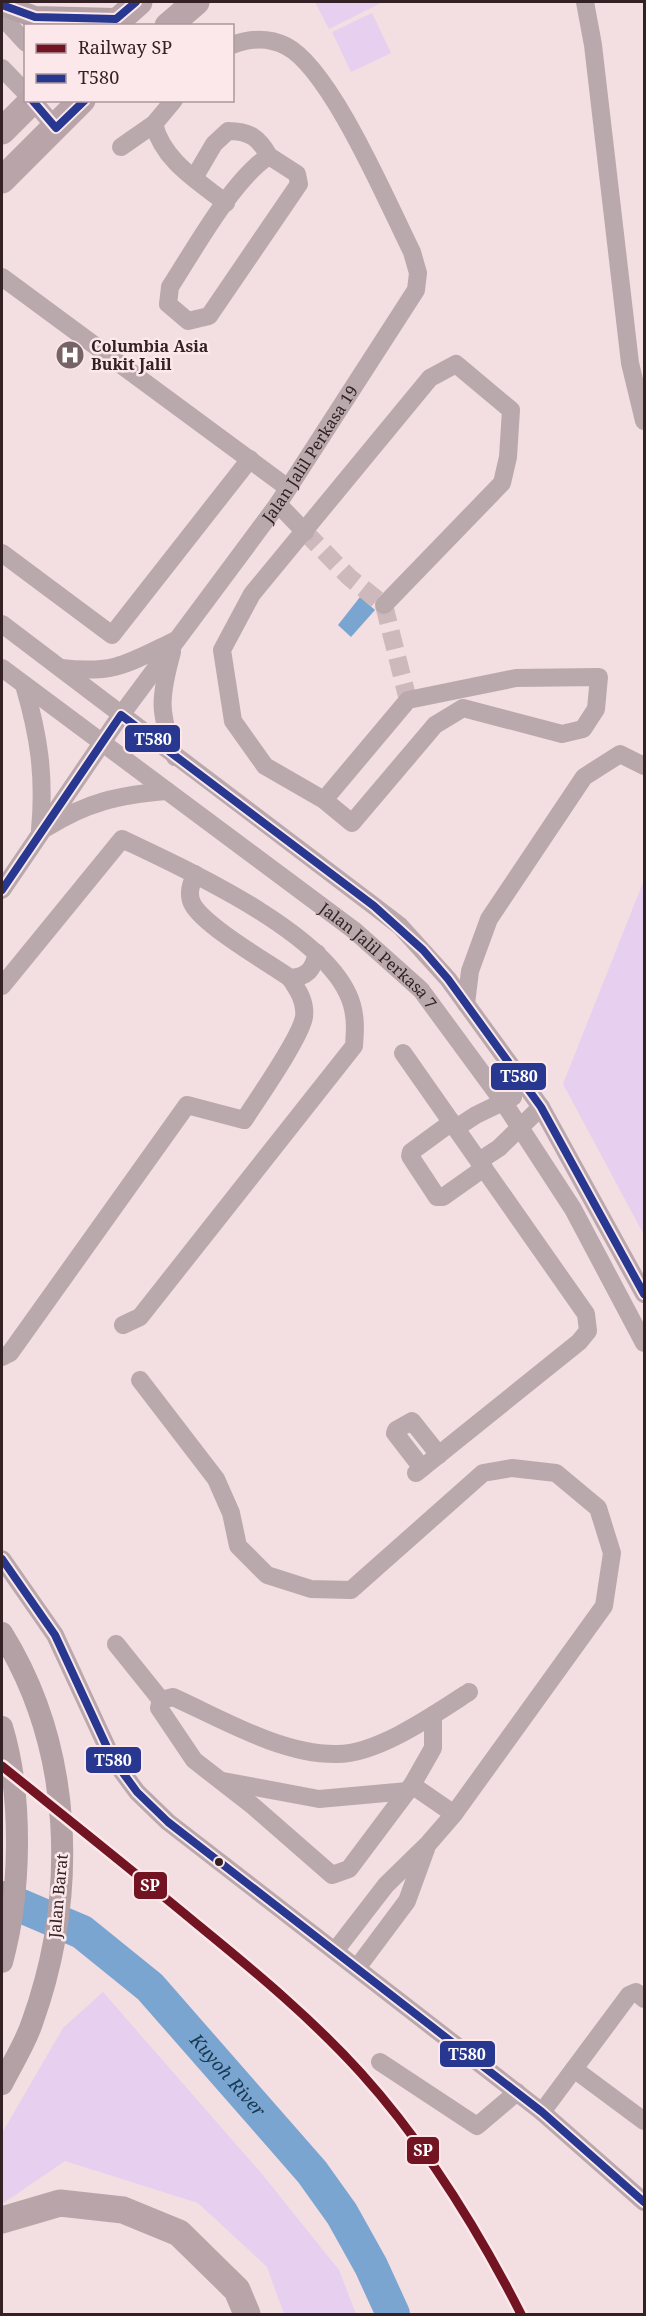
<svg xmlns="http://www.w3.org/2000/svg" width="646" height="2316" font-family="'Noto Serif',serif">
  <rect width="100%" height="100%" fill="#f3dee2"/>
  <path fill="#e7cff0" d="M315 2H383L329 29Z
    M372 13 391 53 351 72 332 32Z
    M644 880V1235L563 1084Z
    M103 1992 262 2174 339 2270 356 2314H284L267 2267 198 2203 65 2161 2 2204V2133L63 2028Z"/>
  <path fill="#79a5d0" d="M360 597 375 610 351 637 338 625Z"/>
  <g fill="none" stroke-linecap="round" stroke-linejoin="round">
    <path stroke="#79a5d0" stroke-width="34" id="s1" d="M2 1898 82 1932 150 1987 312 2172 342 2214 371 2266 393 2314"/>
    <path stroke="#cdb8bc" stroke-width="18" stroke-dasharray="18 9" stroke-linecap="butt" d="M305 532 349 577 384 605 408 700"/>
    <g stroke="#b9a9ac" stroke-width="18">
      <path d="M585 2 593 45 630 363 644 421"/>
      <path d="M2 17 26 43"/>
      <path d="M2 68 26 93"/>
      <path d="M32 100 56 128"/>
      <path d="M154 124C163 161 198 181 226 203"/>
      <path d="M121 147 154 124 174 100"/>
      <path d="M269 156 297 174 299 184 209 316 188 321 168 304 170 287C194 250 233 179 269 156Z"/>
      <path d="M194 178 214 144 228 131C250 131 259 138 269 156"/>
      <path d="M2 277 288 488"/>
      <path d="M278 504 305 532"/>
      <path d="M2 553 112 635 250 459"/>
      <path d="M2 624 374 906 400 926 448 979 541 1107 644 1294"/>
      <path d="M172 652C159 699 159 712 175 757"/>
      <path id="s2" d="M2 668 355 931 421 990 504 1103 573 1209 644 1343"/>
      <path d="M61 668C114 674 127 664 174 641"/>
      <path d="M24 685C39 736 45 776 40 830"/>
      <path d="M324 800 408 700 516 678 599 677 596 709 583 729 562 734 463 708 435 725 352 823 324 800 265 766 233 721 222 650 252 594 430 378 456 364 511 410 508 457 502 483 384 605"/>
      <path d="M46 828C87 802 119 795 167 791"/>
      <path d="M195 874C191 884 187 895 193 905 206 927 267 962 290 978 307 977 313 970 317 953"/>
      <path id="s3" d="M2 890 121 715 278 504 416 290 418 273 412 252C388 204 331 69 286 46 268 37 251 38 232 45"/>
      <path d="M2 986 122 839C183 868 333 935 352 1005 356 1019 355 1032 354 1046L140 1317 123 1325"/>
      <path d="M466 1004 470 971 489 919 584 777 620 754 644 766V764"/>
      <path d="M403 1053 586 1314 588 1331 579 1342 416 1473"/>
      <path d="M452 1122 411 1152 410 1156 437 1197H443L484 1168"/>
      <path d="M456 1128 476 1115 513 1097"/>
      <path d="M479 1161 499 1148 541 1107"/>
      <path d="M2 1357 10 1353 187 1105 244 1120C257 1100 301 1037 304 1017 306 1002 298 990 290 978"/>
      <path d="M140 1380 216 1479 231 1513 238 1546 267 1575 311 1589 351 1590 483 1473 512 1468 556 1473 598 1508 612 1553 604 1606 454 1814 428 1844 386 1885 335 1951"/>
      <path d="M422 1468 395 1433 396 1430 412 1421 439 1455"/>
      <path d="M2 1559 55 1635 112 1758 137 1792 168 1822 542 2112 644 2202"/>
      <path d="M116 1644 161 1700"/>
      <path d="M223 1781 319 1799 408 1791"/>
      <path d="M412 1785 433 1748V1715"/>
      <path d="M454 1814 412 1785 349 1869 332 1875 253 1806 194 1760 159 1708 161 1700 173 1697C222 1719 282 1755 337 1754 378 1754 435 1714 469 1692"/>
      <path d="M357 1968 407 1901 426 1849"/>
      <path d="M380 2062 477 2126 517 2092"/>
      <path d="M574 2069 644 2121"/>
      <path d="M542 2112 629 1995 636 1992 644 1999"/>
    </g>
    <path stroke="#b4a1a5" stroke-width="22" d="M2 5 35 17 116 19
      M2 1633C74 1749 78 1895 32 2023 25 2044 12 2064 2 2084
      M2 1727C23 1796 21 1893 2 1962"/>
    <path stroke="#b9a4a9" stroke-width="27" d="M112 26 139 2
      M168 26 196 2
      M2 2220 60 2203 123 2210 179 2233 237 2290 247 2314"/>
    <path stroke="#b9a4a9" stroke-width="27" d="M2 131 33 100
      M2 180 82 100"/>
    <g stroke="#fce8eb" stroke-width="12">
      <path id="bus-1" d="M2 5 35 17 116 19 136 2
        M32 100 56 128 85 100
        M2 890 121 715 374 906 423 950 448 979 541 1107 644 1294
        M2 1559 55 1635 112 1758 137 1792 168 1822 542 2112 644 2202"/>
    </g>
    <use href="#bus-1" stroke="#283890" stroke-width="8"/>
    <g stroke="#fce8eb" stroke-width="14">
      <path id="rail-1" d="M2 1766C69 1820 137 1874 203 1929 258 1974 313 2020 361 2073 426 2145 477 2228 521 2314"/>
    </g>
    <use href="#rail-1" stroke="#721422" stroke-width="9"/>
  </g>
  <defs>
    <g id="hospital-disc" transform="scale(1.5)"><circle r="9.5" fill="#766367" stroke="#fce8eb"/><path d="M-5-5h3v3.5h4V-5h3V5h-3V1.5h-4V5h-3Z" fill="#fff"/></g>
  </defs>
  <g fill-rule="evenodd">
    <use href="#hospital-disc" x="70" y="355"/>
  </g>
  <circle fill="#332125" stroke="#fce8eb" stroke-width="2" cx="219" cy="1862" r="5"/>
  <g text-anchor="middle" stroke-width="5" stroke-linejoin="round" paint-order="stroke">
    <g font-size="16" font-weight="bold" fill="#332125" stroke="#fce8eb" text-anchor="start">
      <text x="91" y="352">Columbia Asia<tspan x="91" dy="18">Bukit Jalil</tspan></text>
    </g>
    <g font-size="16" fill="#332125" stroke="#fce8eb">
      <text dy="6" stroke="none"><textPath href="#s3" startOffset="534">Jalan Jalil Perkasa 19</textPath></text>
      <text dy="6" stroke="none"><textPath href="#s2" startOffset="474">Jalan Jalil Perkasa 7</textPath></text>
      <text transform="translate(58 1896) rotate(-85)" y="6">Jalan Barat</text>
    </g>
    <g font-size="18" font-style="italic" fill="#183750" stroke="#fce8eb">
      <text dy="6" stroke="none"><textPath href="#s1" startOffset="292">Kuyoh River</textPath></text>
    </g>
  </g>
  <g stroke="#fce8eb" stroke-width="2">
    <rect x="124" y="724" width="57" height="29" rx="6" fill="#283890"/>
    <rect x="490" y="1062" width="57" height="29" rx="6" fill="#283890"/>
    <rect x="85" y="1746" width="57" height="28" rx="6" fill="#283890"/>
    <rect x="133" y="1871" width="35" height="29" rx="6" fill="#721422"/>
    <rect x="439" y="2040" width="57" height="28" rx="6" fill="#283890"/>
    <rect x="406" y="2136" width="34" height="29" rx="6" fill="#721422"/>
  </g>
  <g font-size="16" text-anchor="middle" font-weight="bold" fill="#fff">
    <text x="153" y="745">T580</text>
    <text x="519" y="1082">T580</text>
    <text x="113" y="1766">T580</text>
    <text x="150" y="1891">SP</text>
    <text x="467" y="2060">T580</text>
    <text x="423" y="2156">SP</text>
  </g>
  <rect width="646" height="2316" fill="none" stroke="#332125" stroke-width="6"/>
  <rect x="24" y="24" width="210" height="78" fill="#fce8eb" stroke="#ac989c" stroke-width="1.5"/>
  <rect x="36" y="44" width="30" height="9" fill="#721422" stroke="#ac989c" stroke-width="1.5"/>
  <text x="78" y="54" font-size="18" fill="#332125">Railway SP</text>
  <rect x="36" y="74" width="30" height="9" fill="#283890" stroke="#ac989c" stroke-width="1.5"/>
  <text x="78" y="84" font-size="18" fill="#332125">T580</text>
</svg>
